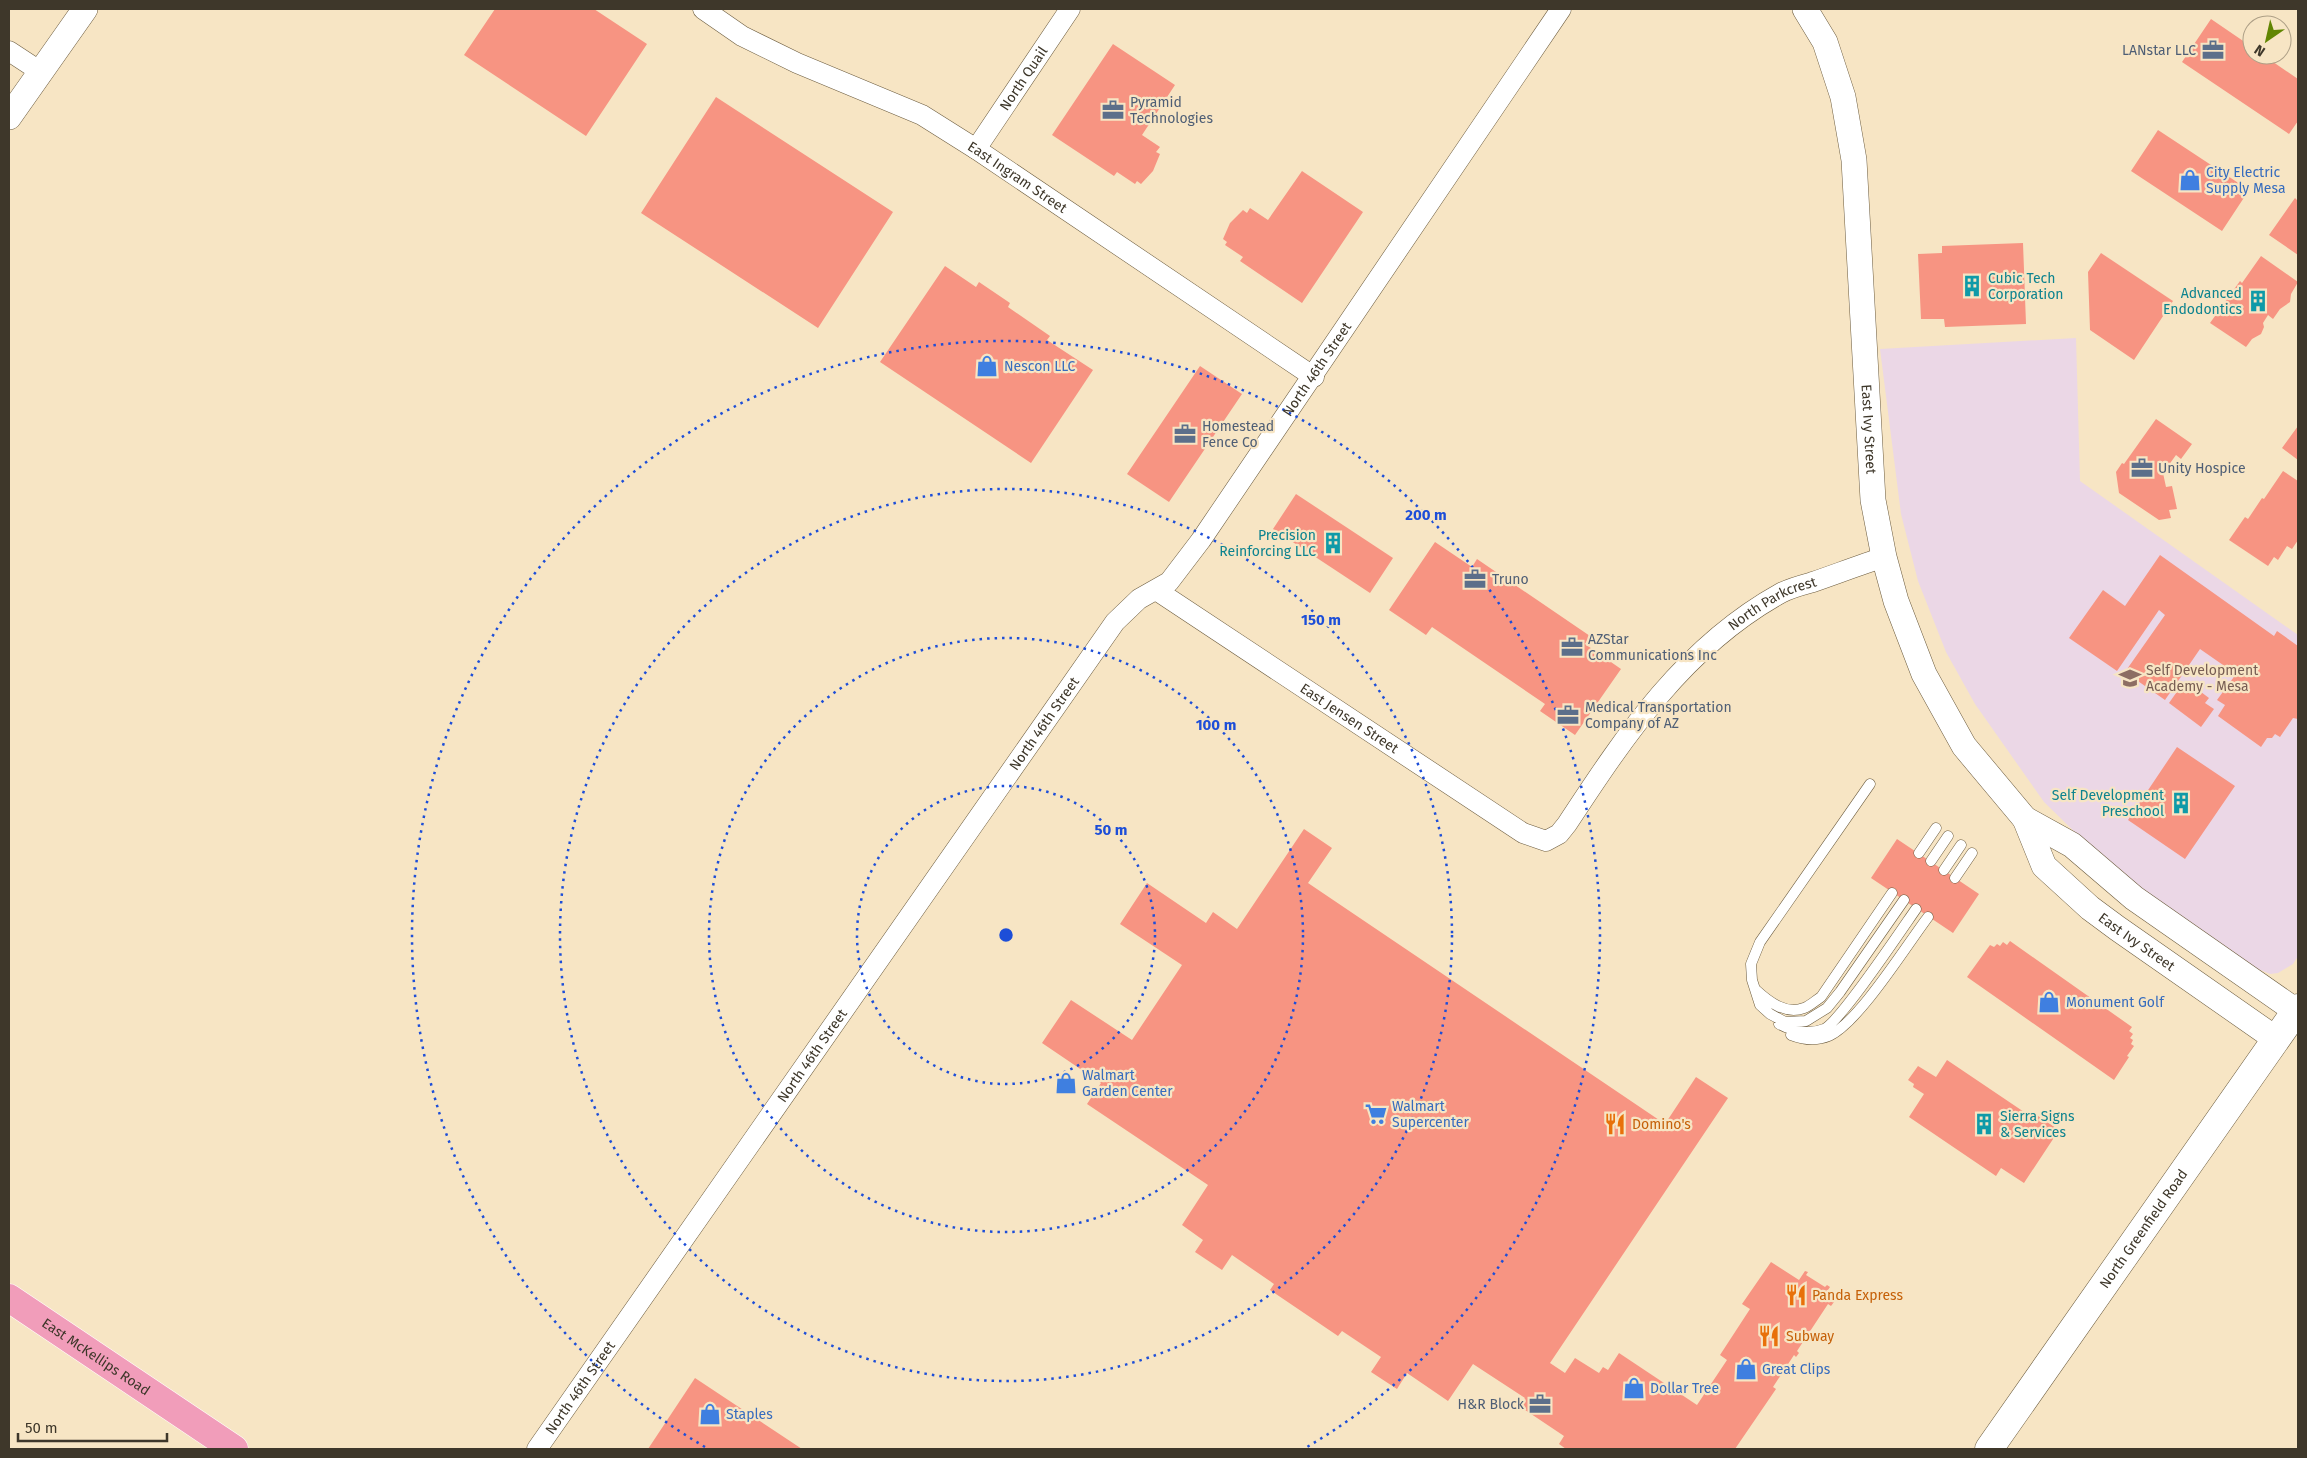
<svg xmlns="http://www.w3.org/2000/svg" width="2307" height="1458" font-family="'Fira Sans',sans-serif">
  <rect width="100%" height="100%" fill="#f7e5c4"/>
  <path fill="#ebd7e6" d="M2076 338 2080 481 2298 635V956L2293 964 2278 973 2270 974 2258 969 2148 893 2086 843 2044 802 1975 704 1946 652 1918 581 1901 514 1880 349Z"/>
  <path fill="#f79482" d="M495 9H594L647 44 586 136 464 55Z
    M2211 19 2252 47V55H2263L2298 79V121L2289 134 2182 62Z
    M1113 44 1175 85 1142 135 1160 147 1156 152 1160 154 1153 171 1141 184 1137 181 1135 184 1117 172 1114 176 1052 135Z
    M716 97 893 212 818 328 641 213Z
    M2158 130 2249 190 2222 231 2131 171Z
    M1302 171 1363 212 1302 303 1240 261 1243 257 1225 245 1227 242 1223 239 1230 223 1243 210 1247 213 1250 208 1268 220Z
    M2295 198 2298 201V255L2269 235Z
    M2023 243 2026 324 1945 327 1944 319H1921L1918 254 1942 253V246Z
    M2101 253 2173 301 2134 360 2090 330 2088 272Z
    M2261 256 2298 282 2291 294 2290 302 2280 309 2273 319 2268 315 2263 323 2264 327 2261 334 2252 339 2246 347 2210 323 2240 281 2242 283Z
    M945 266 976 287 979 282 1010 303 1008 307 1050 336 1047 340 1093 370 1031 463 880 362Z
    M1200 366 1242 394 1169 502 1127 474Z
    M2156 419 2192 444 2181 459 2176 455 2163 473 2166 487 2172 486 2177 509 2169 510 2171 518 2159 520 2119 493 2116 472 2122 463 2124 464Z
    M2298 426V460L2282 448Z
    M2283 471 2298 481V540L2292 549 2287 546 2278 560 2274 557 2268 566 2229 540 2245 517 2248 519 2262 498 2264 499Z
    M1296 494 1393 558 1370 593 1273 529Z
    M1435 542 1472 567 1477 559 1590 636 1585 644 1621 669 1575 735 1540 711 1545 704 1432 627 1426 635 1389 610Z
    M2160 555 2274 636 2277 631 2298 646V719L2293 718 2280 737 2275 734 2272 738H2267L2261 747 2218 716 2225 705 2217 700 2236 674 2200 649 2165 700 2125 672 2165 615 2159 610 2117 671 2069 638 2103 590 2125 606Z
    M2181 686 2189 692 2193 686 2209 698 2205 703 2214 709 2201 727 2169 703Z
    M2177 747 2235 786 2185 859 2128 820Z
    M1304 829 1332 848 1308 883 1665 1124 1696 1077 1728 1098 1550 1363 1565 1373 1575 1358 1599 1373 1603 1367 1608 1370 1619 1353 1697 1405 1727 1360 1720 1355 1750 1309 1742 1304 1771 1262 1799 1280 1805 1271 1808 1272 1806 1275 1825 1287 1827 1285 1830 1287 1824 1296 1834 1302 1831 1306 1828 1304 1797 1351 1799 1353 1796 1357 1794 1355 1773 1387 1776 1389 1735 1449H1566L1559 1444 1564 1436 1522 1408 1521 1410 1518 1408 1525 1398 1473 1364 1448 1401 1407 1373 1397 1389 1371 1372 1381 1357 1342 1331 1338 1336 1270 1290 1274 1284 1232 1255 1222 1270 1195 1252 1203 1240 1182 1225 1208 1185 1087 1104 1101 1083 1042 1043 1071 1000 1132 1040 1182 965 1120 924 1147 883 1206 923 1213 912 1237 929Z
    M1897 839 1979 894 1953 933 1871 878Z
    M2010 941 2132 1027 2129 1031 2133 1034 2130 1038 2133 1040 2131 1044 2134 1046 2127 1056 2129 1057 2114 1080 1967 977 1990 945 1994 947 1997 944 2000 946 2003 942 2007 945Z
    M1947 1060 2033 1118 2035 1114 2059 1130 2024 1183 2001 1168 1996 1176 1909 1117 1924 1094 1913 1087 1914 1084 1908 1080 1918 1066 1936 1077Z
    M695 1378 802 1449H648Z"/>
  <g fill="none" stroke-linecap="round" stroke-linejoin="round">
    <g stroke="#6c5c3f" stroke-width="11">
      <path id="service" d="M1870 784 1760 942 1751 964 1752 980 1760 1005 1770 1014 1785 1022 1806 1021 1827 1008 1840 992 1904 900
        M1919 853 1936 828
        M1931 861 1948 836
        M1944 870 1961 845
        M1955 878 1972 853
        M1756 990C1769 1002 1786 1015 1804 1008 1810 1006 1816 1000 1821 997L1892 893
        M1779 1024C1792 1031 1809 1035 1824 1029 1840 1022 1902 929 1916 909
        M1791 1035C1804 1040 1817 1041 1829 1036 1859 1022 1906 946 1928 917"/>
    </g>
    <g stroke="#6c5c3f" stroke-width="21">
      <g id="minor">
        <path id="s1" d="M703 9 742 36 797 63 922 115 976 149 1314 377"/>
        <path d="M9 51 41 72"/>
        <path id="s2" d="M976 149 1070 9"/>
        <path id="s3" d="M1156 590 1523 833 1546 841 1559 834 1567 824C1626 734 1685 646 1781 593 1790 588 1802 585 1813 582 1836 574 1860 565 1884 557"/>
        <path id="s4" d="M537 1449 1115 622 1139 599 1169 582 1201 540 1561 9"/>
      </g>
    </g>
    <g stroke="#6c5c3f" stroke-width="26">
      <g id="tertiary">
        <path id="s5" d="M1805 9 1825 42 1843 97 1854 160 1873 500 1884 557 1896 601 1924 674 1964 746 2025 819 2044 866 2090 908 2117 928 2276 1039"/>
        <path d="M9 117 85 9"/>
        <path d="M2025 819 2072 845 2134 898 2296 1011"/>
      </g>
    </g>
    <g stroke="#6c5c3f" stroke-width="29">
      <g id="secondary">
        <path id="s6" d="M1989 1449 2298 1008"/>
      </g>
    </g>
    <g stroke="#fff" stroke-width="29">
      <g id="primary">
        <path id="s7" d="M9 1298 234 1449"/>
      </g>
    </g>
    <use href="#service" stroke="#fff" stroke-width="10"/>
    <use href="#minor" stroke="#fff" stroke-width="20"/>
    <use href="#tertiary" stroke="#fff" stroke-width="25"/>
    <use href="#secondary" stroke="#fff" stroke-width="28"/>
    <use href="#primary" stroke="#f19dba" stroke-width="28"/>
  </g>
  <g fill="none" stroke="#1d4ed8" stroke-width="2.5" stroke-dasharray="2.5 5">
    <circle cx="1006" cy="935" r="149"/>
    <circle cx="1006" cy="935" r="297"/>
    <circle cx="1006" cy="935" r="446"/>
    <path d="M705 1447A594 594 0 1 1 1307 1447"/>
  </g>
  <defs>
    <g id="office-bare" transform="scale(1.725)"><path d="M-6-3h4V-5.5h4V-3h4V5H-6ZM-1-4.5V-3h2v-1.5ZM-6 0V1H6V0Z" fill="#5c6f8a" stroke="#f7e5c4" stroke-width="2.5" paint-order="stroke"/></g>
    <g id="shop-bare" transform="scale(1.725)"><path d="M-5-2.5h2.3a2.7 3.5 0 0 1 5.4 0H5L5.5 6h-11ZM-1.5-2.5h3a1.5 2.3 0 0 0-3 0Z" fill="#3f7fe0" stroke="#f7e5c4" stroke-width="2.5" paint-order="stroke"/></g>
    <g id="building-bare" transform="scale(1.725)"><path d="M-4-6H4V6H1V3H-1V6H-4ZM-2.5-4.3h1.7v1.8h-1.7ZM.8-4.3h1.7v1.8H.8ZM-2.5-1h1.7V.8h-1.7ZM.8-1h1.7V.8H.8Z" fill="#0f9aa8" stroke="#f7e5c4" stroke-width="2.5" paint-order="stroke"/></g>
    <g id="school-bare" transform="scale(1.725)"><path d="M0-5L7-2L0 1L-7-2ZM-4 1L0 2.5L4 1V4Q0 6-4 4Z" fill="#8d6e63" stroke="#f7e5c4" stroke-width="2.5" paint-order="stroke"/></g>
    <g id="supermarket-bare" transform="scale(1.725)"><path d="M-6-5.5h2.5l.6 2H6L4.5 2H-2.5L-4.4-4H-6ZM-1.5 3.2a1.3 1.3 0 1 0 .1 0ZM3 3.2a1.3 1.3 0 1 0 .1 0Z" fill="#3f7fe0" stroke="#f7e5c4" stroke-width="2.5" paint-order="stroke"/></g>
    <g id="restaurant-bare" transform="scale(1.725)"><path d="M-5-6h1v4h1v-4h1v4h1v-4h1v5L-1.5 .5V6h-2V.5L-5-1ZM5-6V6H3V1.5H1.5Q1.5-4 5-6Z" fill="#e8710a" stroke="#f7e5c4" stroke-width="2.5" paint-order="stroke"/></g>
  </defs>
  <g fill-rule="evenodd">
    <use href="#office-bare" x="2213" y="50"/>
    <use href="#office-bare" x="1113" y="110"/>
    <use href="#shop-bare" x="2190" y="180"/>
    <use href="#building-bare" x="1972" y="286"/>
    <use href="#building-bare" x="2258" y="301"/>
    <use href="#shop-bare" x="987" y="366"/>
    <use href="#office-bare" x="1185" y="434"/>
    <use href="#office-bare" x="2142" y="468"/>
    <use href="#building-bare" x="1333" y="543"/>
    <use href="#office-bare" x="1475" y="579"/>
    <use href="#office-bare" x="1572" y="647"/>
    <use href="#school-bare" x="2130" y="678"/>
    <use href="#office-bare" x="1568" y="715"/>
    <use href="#building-bare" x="2181" y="803"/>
    <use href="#shop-bare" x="2049" y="1002"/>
    <use href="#shop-bare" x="1066" y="1083"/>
    <use href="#supermarket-bare" x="1376" y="1114"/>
    <use href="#restaurant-bare" x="1615" y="1124"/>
    <use href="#building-bare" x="1984" y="1124"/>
    <use href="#restaurant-bare" x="1796" y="1295"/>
    <use href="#restaurant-bare" x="1769" y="1336"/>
    <use href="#shop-bare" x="1746" y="1369"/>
    <use href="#shop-bare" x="1634" y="1388"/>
    <use href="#office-bare" x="1540" y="1404"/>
    <use href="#shop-bare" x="710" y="1414"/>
  </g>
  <g text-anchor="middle" stroke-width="4.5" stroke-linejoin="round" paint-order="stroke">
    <g font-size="14" fill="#4e5e75" stroke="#f7e5c4" text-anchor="start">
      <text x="2196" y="55" text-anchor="end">LANstar LLC</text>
      <text x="1130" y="107">Pyramid<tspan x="1130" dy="16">Technologies</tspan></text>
      <text x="1202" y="431">Homestead<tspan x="1202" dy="16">Fence Co</tspan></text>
      <text x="2158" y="473">Unity Hospice</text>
      <text x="1492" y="584">Truno</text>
      <text x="1588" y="644">AZStar<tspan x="1588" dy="16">Communications Inc</tspan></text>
      <text x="1585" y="712">Medical Transportation<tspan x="1585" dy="16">Company of AZ</tspan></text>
      <text x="1524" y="1409" text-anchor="end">H&amp;R Block</text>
    </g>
    <g font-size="14" fill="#3e372a" stroke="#f7e5c4">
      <text dy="5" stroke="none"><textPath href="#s2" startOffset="85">North Quail</textPath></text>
      <text dy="5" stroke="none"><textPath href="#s1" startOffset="358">East Ingram Street</textPath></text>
      <text dy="5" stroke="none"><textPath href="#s4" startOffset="1336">North 46th Street</textPath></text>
      <text dy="5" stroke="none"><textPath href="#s5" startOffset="430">East Ivy Street</textPath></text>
      <text dy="5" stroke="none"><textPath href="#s3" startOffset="798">North Parkcrest</textPath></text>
      <text dy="5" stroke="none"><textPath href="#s3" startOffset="232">East Jensen Street</textPath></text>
      <text dy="5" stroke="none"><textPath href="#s4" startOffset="885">North 46th Street</textPath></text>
      <text dy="5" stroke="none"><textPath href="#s5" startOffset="1031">East Ivy Street</textPath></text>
      <text dy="5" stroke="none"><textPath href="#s4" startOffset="480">North 46th Street</textPath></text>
      <text dy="5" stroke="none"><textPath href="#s6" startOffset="269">North Greenfield Road</textPath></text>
      <text dy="5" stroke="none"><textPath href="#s7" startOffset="105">East McKellips Road</textPath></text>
      <text dy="5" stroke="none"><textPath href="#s4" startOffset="75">North 46th Street</textPath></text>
    </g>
    <g font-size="14" fill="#366cbe" stroke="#f7e5c4" text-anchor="start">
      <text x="2206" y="177">City Electric<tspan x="2206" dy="16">Supply Mesa</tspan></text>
      <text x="1004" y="371">Nescon LLC</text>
      <text x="2066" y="1007">Monument Golf</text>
      <text x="1082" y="1080">Walmart<tspan x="1082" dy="16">Garden Center</tspan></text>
      <text x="1392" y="1111">Walmart<tspan x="1392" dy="16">Supercenter</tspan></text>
      <text x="1762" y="1374">Great Clips</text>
      <text x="1650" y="1393">Dollar Tree</text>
      <text x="726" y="1419">Staples</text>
    </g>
    <g font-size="14" fill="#0d838f" stroke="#f7e5c4" text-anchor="end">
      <text x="1988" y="283" text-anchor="start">Cubic Tech<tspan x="1988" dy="16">Corporation</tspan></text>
      <text x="2242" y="298">Advanced<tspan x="2242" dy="16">Endodontics</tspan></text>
      <text x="1316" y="540">Precision<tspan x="1316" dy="16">Reinforcing LLC</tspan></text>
      <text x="2164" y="800">Self Development<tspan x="2164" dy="16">Preschool</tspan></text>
      <text x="2000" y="1121" text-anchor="start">Sierra Signs<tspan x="2000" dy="16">&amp; Services</tspan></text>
    </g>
    <g font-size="14" fill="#785e54" stroke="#f7e5c4" text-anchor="start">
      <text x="2146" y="675">Self Development<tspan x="2146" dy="16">Academy - Mesa</tspan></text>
    </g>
    <g font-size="14" fill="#c56008" stroke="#f7e5c4" text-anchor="start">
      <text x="1632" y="1129">Domino's</text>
      <text x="1812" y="1300">Panda Express</text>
      <text x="1786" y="1341">Subway</text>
    </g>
  </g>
  <circle cx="1006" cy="935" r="8" fill="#1d4ed8" stroke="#f7e5c4" stroke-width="2.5"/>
  <g font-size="15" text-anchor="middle" font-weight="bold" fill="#1d4ed8" stroke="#f7e5c4" stroke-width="4.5" stroke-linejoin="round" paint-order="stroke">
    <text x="1426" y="520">200 m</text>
    <text x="1321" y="625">150 m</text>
    <text x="1216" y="730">100 m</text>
    <text x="1111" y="835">50 m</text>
  </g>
  <rect width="2307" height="1458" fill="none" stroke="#3e372a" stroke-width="20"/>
  <g transform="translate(2267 40) rotate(214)"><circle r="24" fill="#f7e5c4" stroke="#ad9f86"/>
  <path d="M0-4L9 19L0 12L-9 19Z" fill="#618502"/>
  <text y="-8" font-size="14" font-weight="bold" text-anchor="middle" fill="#3e372a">N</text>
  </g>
  <path d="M18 1433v8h149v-8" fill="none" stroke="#3e372a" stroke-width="2.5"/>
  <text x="25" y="1433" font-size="15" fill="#3e372a" stroke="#f7e5c4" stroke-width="4" paint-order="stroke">50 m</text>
</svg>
